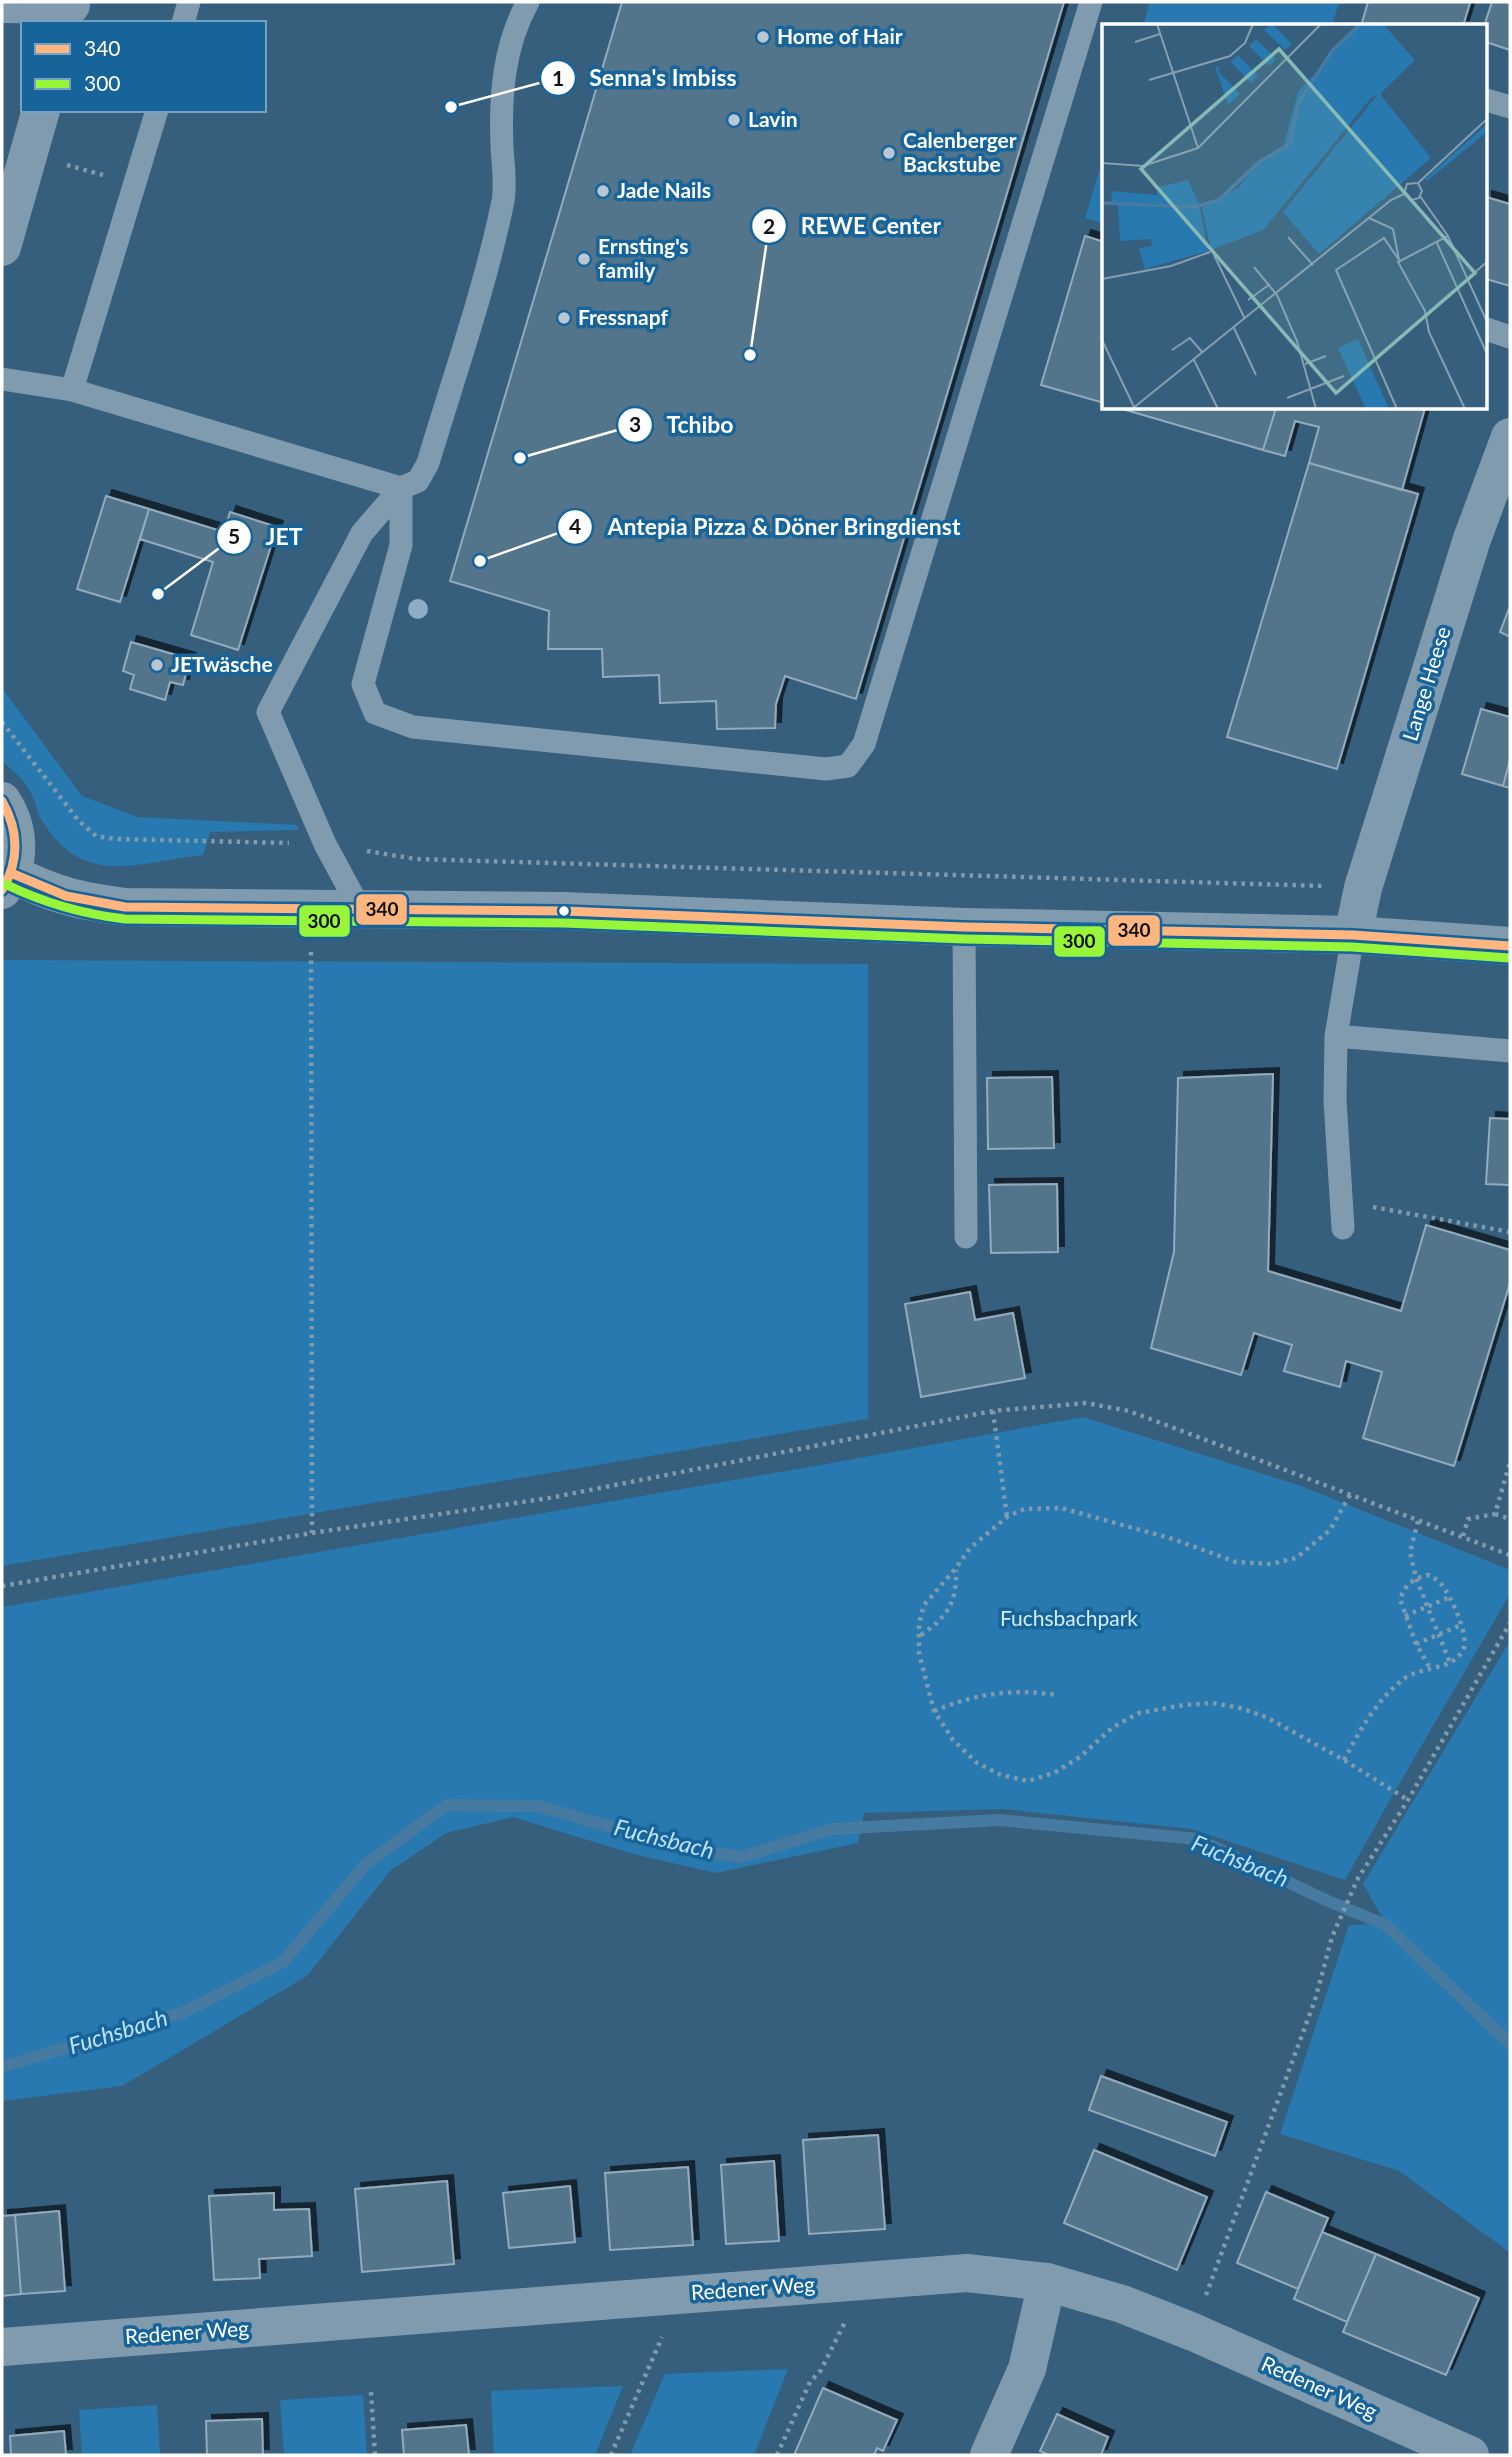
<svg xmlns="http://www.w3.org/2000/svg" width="1512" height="2457" font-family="Lato,sans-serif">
  <defs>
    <filter id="shadow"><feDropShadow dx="6" dy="-6" stdDeviation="0" flood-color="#0009"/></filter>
  </defs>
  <rect width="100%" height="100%" fill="#355f7d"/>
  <path fill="#2879b0" d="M1150 2H1339L1332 26H1143Z
    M1104 155V224L1085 218Z
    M2 688 82 796 138 817 297 825 299 830 210 832 203 855C137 862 82 890 40 817 37 811 36 804 33 797 26 782 15 772 2 761Z
    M2 960 868 964V1419L2 1566Z
    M1083 1417 1301 1486 1510 1570V1594L1387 1805 1345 1880 1192 1829 1003 1809 864 1813 858 1843 716 1873 633 1854 513 1817 446 1833 390 1871 307 1976 122 2086 2 2101V1607L826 1464Z
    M1510 1641V2249L1508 2251 1399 2171 1280 2134 1349 1925 1386 1924 1363 1884Z
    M788 2369 754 2455H630L665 2374Z
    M623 2386 595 2455H494L491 2391Z
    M363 2395 367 2455H284L280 2400Z
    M157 2405 160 2455H82L79 2410Z"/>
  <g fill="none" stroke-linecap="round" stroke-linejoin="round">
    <path stroke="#477aa0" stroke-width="12" d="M2 2067 184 2012 283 1962 366 1864 447 1805 538 1806 687 1849 742 1857 832 1829 999 1820 1197 1839 1328 1901 1386 1925 1510 2044"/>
  </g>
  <path fill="#52748b" stroke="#94abbc" stroke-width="2" filter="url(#shadow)" d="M622 2H1064L856 699 785 676 776 704 775 728 717 729 716 701 660 703 659 675 603 677 602 649H548L549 611 450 581Z
    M1368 2H1468L1470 3 1463 26H1361Z
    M1492 2H1510V50L1486 42 1484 26Z
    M1486 197 1510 204V286L1486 279Z
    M1085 236 1104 242V403L1041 385Z
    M1119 408H1276L1263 450Z
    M1276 408H1425L1402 490 1309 463 1319 427 1295 421 1285 456 1263 450Z
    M1309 463 1418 494 1337 769 1227 737Z
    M106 496 149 509 120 602 77 589Z
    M149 509 224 532 230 512 277 527 238 650 191 635 213 562 140 539Z
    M1510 606V637L1500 632Z
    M131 642 190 659 183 685 170 682 165 700 130 689 134 675 123 671Z
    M1481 709 1510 717V760L1503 786 1462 774Z
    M1510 760V788L1503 786Z
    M1273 1074 1268 1271 1401 1311 1426 1225 1510 1250V1283L1454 1466 1363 1438 1382 1372 1346 1361 1340 1387 1284 1371 1292 1345 1254 1333 1241 1375 1151 1348 1174 1252 1178 1078Z
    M1052 1077 1054 1148 988 1149 987 1078Z
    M1490 1118 1510 1119V1185L1486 1184Z
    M1057 1184 1058 1252 991 1253 989 1185Z
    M970 1292 975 1320 1013 1313 1025 1378 921 1397 905 1304Z
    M1101 2076 1227 2122 1215 2156 1089 2110Z
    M878 2135 885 2229 809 2234 803 2140Z
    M1094 2150 1207 2197 1177 2270 1064 2223Z
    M774 2161 779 2241 726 2244 721 2165Z
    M688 2167 693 2245 610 2250 605 2173Z
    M447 2181 454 2264 362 2272 355 2189Z
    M570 2186 575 2242 509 2248 503 2193Z
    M1266 2192 1328 2218 1298 2289 1237 2263Z
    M274 2193V2210L309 2209 312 2256 259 2259 260 2278 214 2280 209 2196Z
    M59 2211 65 2291 21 2294 15 2215Z
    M15 2215 21 2294 2 2296V2216Z
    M1322 2232 1376 2254 1347 2322 1294 2299Z
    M1376 2254 1479 2298 1446 2375 1343 2332Z
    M823 2388 897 2420 883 2451 877 2448 874 2455H794Z
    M1057 2414 1108 2437 1101 2455H1049L1040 2451Z
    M262 2419 263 2455H207L206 2421Z
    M466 2425 469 2455H404L402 2430Z
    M64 2431 66 2455H11L10 2436Z"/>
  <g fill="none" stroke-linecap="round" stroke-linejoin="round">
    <path stroke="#809aae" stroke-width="4.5" stroke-dasharray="3.5 5" stroke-linecap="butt" d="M67 165 103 175
      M2 722 78 820 96 836 116 839 289 843
      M367 851 416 859 1323 886
      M311 952 312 1533
      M1373 1207 1510 1232
      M993 1411 1007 1517
      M1350 1495 1330 1530 1296 1558 1271 1564 1236 1562 1173 1539 1061 1508 1024 1509 1007 1517 970 1548 956 1568 924 1605 919 1624V1653L934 1711 953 1740 977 1763 1001 1775 1028 1781 1054 1773 1080 1757 1113 1727 1139 1713 1184 1705 1213 1703 1240 1708 1266 1717 1344 1760 1408 1800
      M1495 1514 1510 1519
      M1418 1521 1410 1552 1416 1578 1450 1663
      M1463 1536 1468 1519 1495 1514 1510 1462
      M2 1586 312 1533 549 1498 993 1411 1086 1403 1129 1411 1510 1555
      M1405 1616 1450 1597
      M921 1635C947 1617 957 1603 956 1570
      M1416 1644 1461 1625
      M934 1711C974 1694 1013 1688 1056 1695
      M1344 1760C1360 1730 1377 1699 1405 1678 1422 1666 1452 1671 1463 1650 1470 1636 1451 1597 1442 1585 1439 1581 1434 1578 1429 1575 1413 1578 1406 1584 1400 1599L1416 1644 1430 1668
      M1206 2295 1315 2000 1332 1937 1357 1880 1408 1800 1510 1623
      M371 2392 375 2455
      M611 2455 662 2337
      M777 2455 810 2382 821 2370 845 2322"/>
    <path stroke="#809aae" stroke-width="23" d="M183 23 189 2
      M1486 100 1510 107
      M1486 329 1510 337
      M2 379 72 390 401 488 418 481 428 463C454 376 485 289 503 201 506 184 503 164 502 147 500 97 503 47 528 2
      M72 390 157 110
      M401 488V545L363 684 375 713 413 727 826 769 848 766 864 744 1091 2
      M360 909 325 844 268 712 362 533 401 488
      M964 927 966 1237
      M1336 1036 1510 1051
      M1343 1228 1335 1101 1336 1036 1353 935"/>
    <path stroke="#809aae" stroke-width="38" d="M2 4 71 5
      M2 247 41 110
      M1353 935 1363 888 1472 539 1510 437
      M2 2347 967 2273 1047 2282 1122 2304 1193 2332 1470 2455
      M989 2455 1027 2369 1047 2282"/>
    <path stroke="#809aae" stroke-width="38" d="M2 801C20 828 22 863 2 890
      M11 873C52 895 80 901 125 907L564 911 964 927 1353 935 1510 946"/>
    <g stroke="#17649b" stroke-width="14">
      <path id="bus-1" d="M2 801C19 831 20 860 2 890
        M11 873 66 896 125 907 564 911 964 927 1353 935 1510 946"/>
    </g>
    <g stroke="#17649b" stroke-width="14">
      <path id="bus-2" d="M5 884C44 903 82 914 125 919L564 923 964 939 1352 947 1509 958"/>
    </g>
    <use href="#bus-1" stroke="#ffb580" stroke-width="9"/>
    <use href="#bus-2" stroke="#97f63a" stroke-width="9"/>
  </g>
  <circle fill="#8cadc3" cx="418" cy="609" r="10"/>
  <g fill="#b8c7d2" stroke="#17649b" stroke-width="2.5">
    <circle cx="763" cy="37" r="7"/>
    <circle cx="734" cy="120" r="7"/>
    <circle cx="889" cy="153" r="7"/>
    <circle cx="603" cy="191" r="7"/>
    <circle cx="584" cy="259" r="7"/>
    <circle cx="564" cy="318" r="7"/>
    <circle cx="157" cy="665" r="7"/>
  </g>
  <circle fill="#fff" stroke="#17649b" stroke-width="2.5" cx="564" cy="911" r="6"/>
  <g text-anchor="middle" stroke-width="7" stroke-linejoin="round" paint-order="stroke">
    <g font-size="21" font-weight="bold" fill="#fff" stroke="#17649b" text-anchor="start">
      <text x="777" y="44">Home of Hair</text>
      <text x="748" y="127">Lavin</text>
      <text x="903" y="148">Calenberger<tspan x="903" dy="24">Backstube</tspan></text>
      <text x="617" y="198">Jade Nails</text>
      <text x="598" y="254">Ernsting's<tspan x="598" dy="24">family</tspan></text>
      <text x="578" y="325">Fressnapf</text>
      <text x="171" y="672">JETwäsche</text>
    </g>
    <g font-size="21" fill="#fff" stroke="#17649b">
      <text transform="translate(1427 684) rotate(-73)" y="7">Lange Heese</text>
      <text transform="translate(753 2289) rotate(-4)" y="7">Redener Weg</text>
      <text transform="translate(187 2333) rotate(-4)" y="7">Redener Weg</text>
      <text transform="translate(1319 2388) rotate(24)" y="7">Redener Weg</text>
    </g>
    <g font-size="21" fill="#d4ecfc" stroke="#17649b">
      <text x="1069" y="1626">Fuchsbachpark</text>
    </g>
    <g font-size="23" font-style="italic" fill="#bce1f9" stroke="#17649b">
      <text transform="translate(664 1839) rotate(14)" y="8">Fuchsbach</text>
      <text transform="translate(1240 1861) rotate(22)" y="8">Fuchsbach</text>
      <text transform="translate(118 2032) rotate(-17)" y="8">Fuchsbach</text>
    </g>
  </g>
  <g transform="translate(1102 24)">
    <rect width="385" height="385" fill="#355f7d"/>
    <path d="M170 0 190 20 183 26 162 6ZM257 0H281L313 36 278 70 329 134 217 230 181 188 276 70 269 74 161 206 109 226 100 184 137 163 158 135 181 124 196 68ZM154 15 174 35 167 42 147 22ZM136 31 156 52 149 59 129 38ZM117 42V48L138 70 126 81 113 43ZM385 100V108L325 157 323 155ZM86 156 97 180 94 183 98 185 106 227 43 245 37 224 50 222 49 215 18 217 16 180 9 179 10 167 55 171 56 163ZM256 315 287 385H264L236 324Z" fill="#2879b0"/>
    <path fill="none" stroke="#477aa0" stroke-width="3.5" d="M0 179 93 183 117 176 157 138 188 120 196 80 230 27 258 0"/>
    <path fill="none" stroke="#869fb1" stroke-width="2" d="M55 0 96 124M33 18 58 10M47 56 128 32 143 19 151 0M0 139 41 142 96 124 219 0M316 159 385 95M302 170 310 176 317 174 320 167 316 159M302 170 305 160 316 159M318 172 346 212 385 298M267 194 291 205 297 236M346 212 296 238 323 287 327 308 363 385M186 213 211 241M335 219 385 330M112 231 143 295M152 243 175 271 195 317 214 385M366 254 385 238M0 255 69 242 108 228M146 276 168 260M132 304 154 351M0 316 33 385M70 326 88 314 101 329M92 336 116 385M203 340 224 332M185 374 242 352M30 385 289 176 302 170M295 385 234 246 282 214 297 236"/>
    <path fill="#87bab6" fill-opacity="0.15" stroke="#87bab6" stroke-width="3.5" d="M177 25 373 249 234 369 39 145Z"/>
    <rect width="385" height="385" fill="none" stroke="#fff" stroke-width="3.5"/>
  </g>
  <path fill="none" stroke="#fff" stroke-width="2.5" d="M451 107L558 78M750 355L769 226M520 458L635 425M480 561L575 527M158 594L234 537"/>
  <g fill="#fff" stroke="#17649b" stroke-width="2.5">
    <circle cx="451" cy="107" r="7"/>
    <circle cx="750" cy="355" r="7"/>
    <circle cx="520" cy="458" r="7"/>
    <circle cx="480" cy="561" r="7"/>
    <circle cx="158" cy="594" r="7"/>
    <circle cx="558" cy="78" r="18"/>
    <circle cx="769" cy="226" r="18"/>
    <circle cx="635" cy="425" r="18"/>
    <circle cx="575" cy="527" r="18"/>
    <circle cx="234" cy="537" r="18"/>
  </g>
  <g font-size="21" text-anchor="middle" font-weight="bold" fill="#111">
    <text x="558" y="86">1</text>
    <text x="769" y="234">2</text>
    <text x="635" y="432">3</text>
    <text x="575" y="534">4</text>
    <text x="234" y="544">5</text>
  </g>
  <g font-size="23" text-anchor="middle" font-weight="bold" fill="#fff" stroke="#17649b" stroke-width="7" stroke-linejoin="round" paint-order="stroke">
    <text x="663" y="86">Senna's Imbiss</text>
    <text x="871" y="234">REWE Center</text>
    <text x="700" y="433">Tchibo</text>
    <text x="784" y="535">Antepia Pizza &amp; Döner Bringdienst</text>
    <text x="284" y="545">JET</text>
  </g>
  <g stroke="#17649b" stroke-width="2.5">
    <rect x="355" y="893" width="53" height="33" rx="7" fill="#ffb580"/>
    <rect x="298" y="904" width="53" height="34" rx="7" fill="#97f63a"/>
    <rect x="1107" y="914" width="54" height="33" rx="7" fill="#ffb580"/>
    <rect x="1053" y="925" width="53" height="33" rx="7" fill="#97f63a"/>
  </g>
  <g font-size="19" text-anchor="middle" font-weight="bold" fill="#111">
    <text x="382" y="916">340</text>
    <text x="324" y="928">300</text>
    <text x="1134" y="937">340</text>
    <text x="1079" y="948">300</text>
  </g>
  <rect width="1512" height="2457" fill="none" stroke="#ffffff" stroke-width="7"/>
  <rect x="21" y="21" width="245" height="91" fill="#17649b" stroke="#74a2c3" stroke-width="2"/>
  <rect x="35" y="44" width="35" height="10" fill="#ffb580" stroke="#74a2c3" stroke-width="2"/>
  <text x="84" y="56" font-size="21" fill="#ffffff">340</text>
  <rect x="35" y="79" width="35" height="10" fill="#97f63a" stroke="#74a2c3" stroke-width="2"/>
  <text x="84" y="91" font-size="21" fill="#ffffff">300</text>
</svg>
